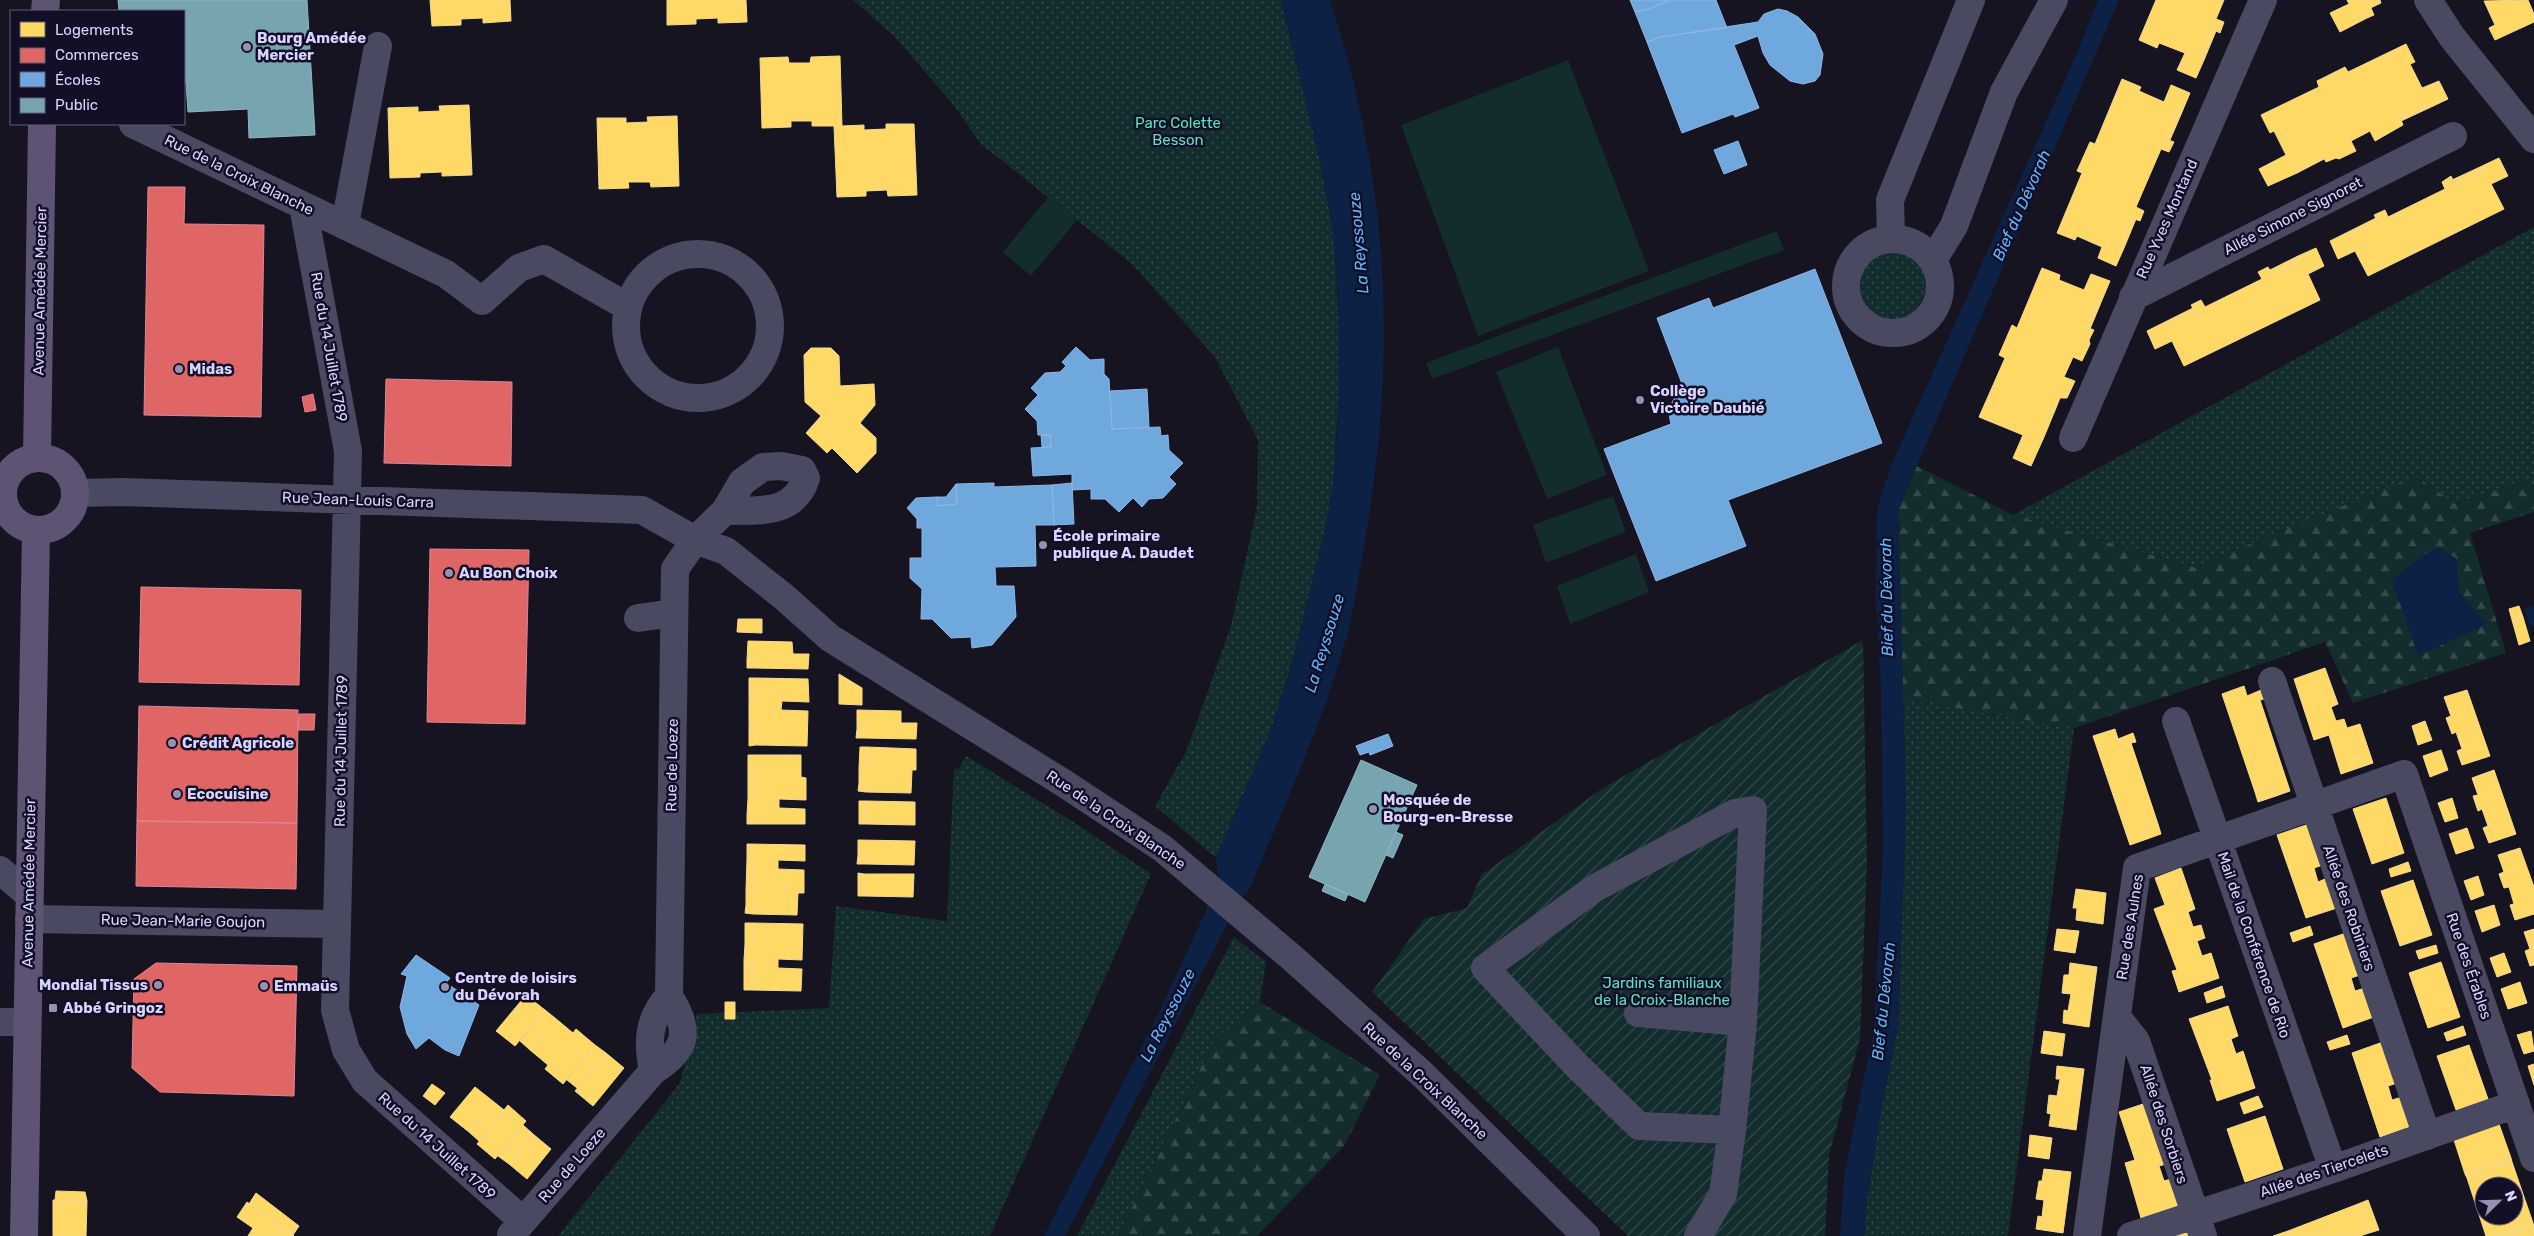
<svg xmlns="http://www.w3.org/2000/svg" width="2534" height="1236" font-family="Rubik,sans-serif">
  <defs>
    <pattern id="grass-dots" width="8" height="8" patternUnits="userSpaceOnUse" patternTransform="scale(1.25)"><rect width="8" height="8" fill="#132c2d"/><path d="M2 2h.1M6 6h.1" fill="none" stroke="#354a4c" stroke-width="1.8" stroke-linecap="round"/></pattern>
    <pattern id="forest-firs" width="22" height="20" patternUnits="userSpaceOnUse" patternTransform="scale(1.25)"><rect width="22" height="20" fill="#132c2d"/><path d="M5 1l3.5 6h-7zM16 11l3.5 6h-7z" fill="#354a4c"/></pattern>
    <pattern id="garden-furrows" width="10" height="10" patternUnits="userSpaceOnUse" patternTransform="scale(1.25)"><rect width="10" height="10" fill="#132c2d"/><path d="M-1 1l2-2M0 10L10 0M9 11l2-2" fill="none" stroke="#354a4c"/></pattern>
  </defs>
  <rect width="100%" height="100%" fill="#161421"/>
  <path fill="url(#grass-dots)" d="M853 0H1281L1319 156 1335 240 1340 369 1333 487 1324 535 1294 657 1271 730 1216 858 1155 806 1186 752 1231 626 1257 507 1258 440 1215 357 1132 264 981 144 952 103 895 37Z
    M2534 227V478L2455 504 2416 477 2194 567 2013 515Z
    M1899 251C1934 269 1934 290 1909 318 1902 319 1889 323 1882 320 1855 308 1851 261 1883 252 1887 251 1894 252 1899 251Z
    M1903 699 2074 728 2008 1236H1864L1867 1199 1881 1109 1898 1028 1906 806Z
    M966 756 1072 821 1151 874 990 1236H558L680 1083 697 1014 829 1008 836 906 947 921 954 768 958 770Z
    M1234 937 1266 962 1260 1002 1215 1039 1118 1236H1077Z"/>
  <path fill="url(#forest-firs)" d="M1917 466 2013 515 2194 567 2416 476 2455 504 2534 478V512L2470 533 2506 653 2353 703 2325 642 2074 728 1903 699 1898 509Z
    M1260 1002 1380 1075 1344 1146 1257 1236H1118L1215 1039Z"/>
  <path fill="url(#garden-furrows)" d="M1863 640 1867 862 1860 1039 1829 1155 1825 1236H1628L1372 992 1424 919 1467 908 1481 875 1603 788Z"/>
  <path fill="#132c2d" d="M1568 60 1649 271 1478 336 1401 125Z
    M1050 195 1077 220 1031 276 1003 252Z
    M1777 231 1784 250 1432 379 1426 363Z
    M1558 347 1607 475 1547 499 1496 372Z
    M1613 496 1626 532 1546 563 1533 525Z
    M1636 554 1649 592 1570 624 1557 586Z"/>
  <path fill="#0d2144" d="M1281 0H1330C1389 182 1398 352 1365 540 1359 573 1355 606 1346 639 1322 725 1284 806 1250 888L1240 900 1065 1236H1044L1157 1017 1219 882 1216 858 1271 730 1294 657 1324 535 1333 487 1338 418V292L1331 215 1319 156Z
    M2098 0H2119L1898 509 1906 806 1898 1028 1881 1109 1867 1199 1864 1236H1840L1844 1176 1874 1028 1883 847 1881 690 1876 598 1877 521 1878 505 1892 463 2077 53Z
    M2437 548 2456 558 2460 594 2487 624 2418 656 2392 580 2423 555Z
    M2534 606V625L2530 626 2525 609Z"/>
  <path fill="#ffd966" stroke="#f4d894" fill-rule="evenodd" d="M430 0H510L511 21 483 23V18L461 19V25L432 26Z
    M667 0H746L747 22 718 23V18L696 19V24L667 25Z
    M2156 0H2224L2216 19 2224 22 2220 33 2212 29 2200 58 2204 60 2196 78 2177 70 2185 53 2159 43 2157 48 2139 40Z
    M2347 0H2380L2381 3 2364 11 2367 18 2340 32 2330 13 2349 4Z
    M2528 0 2534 14V22L2495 40 2489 28 2495 25 2484 1Z
    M2371 8 2374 15 2367 18 2364 11Z
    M2212 29 2216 31 2204 60 2200 58Z
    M2406 44 2415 62 2410 64 2422 88 2439 81 2448 99 2429 108 2427 104 2400 117 2403 125 2375 141 2370 131 2351 141 2356 151 2339 159 2336 158 2326 162 2322 155 2295 169 2297 173 2268 186 2259 169 2286 155 2274 131 2270 133 2261 115 2319 87 2317 81 2345 67 2348 72Z
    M840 56 842 126 864 125V130L886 129V124H914L917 195 888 196 887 190 866 191V196L837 197 834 126H812V121H791V127L762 128 760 58 788 57 789 63H810L811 57Z
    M2122 79 2141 87 2139 91 2164 102 2171 85 2190 93 2182 112 2178 110 2166 139 2174 142 2169 152 2161 149 2136 207 2144 211 2140 221 2132 218 2120 246 2124 248 2116 266 2098 258 2102 247 2077 236 2075 240 2057 233 2082 173 2077 171 2090 142 2095 144Z
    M2427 104 2429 108 2401 121 2400 117Z
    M469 105 472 175 442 176V172L420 173V177L390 178 388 108 418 107V112L440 111 439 106Z
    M2178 110 2182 112 2170 140 2166 139Z
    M677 116 679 186 651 187 650 182H628L629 188 599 189 597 118H626V123L648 122 647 117Z
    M2322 155 2324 159 2297 173 2295 169Z
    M2499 158 2508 176 2491 184 2504 209 2368 276 2355 251 2338 259 2330 241 2348 232 2350 235 2378 222 2374 215 2385 210 2388 217 2445 189 2442 182 2451 176 2455 184 2483 171 2480 167Z
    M2480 167 2483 171 2455 184 2452 180Z
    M2132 218 2136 219 2124 248 2120 246Z
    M2376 218 2378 222 2350 235 2348 232Z
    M2316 248 2324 266 2308 274 2320 300 2184 366 2172 341 2155 349 2147 331 2165 322 2167 326 2195 312 2191 305 2201 300 2205 307 2262 279 2258 272 2268 267 2272 274 2299 261 2298 256Z
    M2298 256 2299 261 2272 274 2270 270Z
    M2042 268 2060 275 2059 280 2084 290 2091 274 2110 281 2102 300 2098 298 2086 327 2094 330 2089 340 2090 344 2082 361 2073 357 2064 377 2075 381 2067 398H2060L2056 408 2052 406 2040 435 2044 437 2031 466 2013 458 2023 435 1979 417 2005 358 1999 355 2012 325 2017 328Z
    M2098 298 2102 300 2090 329 2086 327Z
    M2193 308 2195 312 2167 326 2165 322Z
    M811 348H831L839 356 840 386 874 384 875 405 860 423 876 438V453L857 473 832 448 827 453 806 433 821 416 805 402 804 355Z
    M2052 406 2056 408 2044 437 2040 435Z
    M2519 606 2523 617 2512 620 2509 609Z
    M2523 617 2530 641 2519 645 2512 620Z
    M738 619H762V633L737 632Z
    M748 641 792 642 793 654H809L808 669 755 668V660H747Z
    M747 660H755V668H747Z
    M2325 668 2338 704 2331 707 2336 721 2344 719 2347 728 2360 724 2373 763 2341 774 2329 735 2314 740 2294 679Z
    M839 674 862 688V705L839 704Z
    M749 678H756V701H749Z
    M756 678 808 679 809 702 782 701 781 710 808 711 807 746 756 745V725H749V701H756Z
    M2244 686 2247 696 2261 690 2265 699 2260 700 2290 791 2276 796 2273 786 2255 792 2222 694Z
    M2467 690 2490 756 2462 765 2457 751 2462 749 2456 732 2452 734 2446 718 2451 716 2444 697Z
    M857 710 901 711V723H917L916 739 864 738V729H857Z
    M2425 721 2432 740 2418 745 2412 726Z
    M749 725H756V745L749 746Z
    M857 729H864V738H856Z
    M2115 729 2118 739 2133 733 2136 742 2131 743 2158 824 2144 829 2147 839 2130 845 2093 736Z
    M860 747H867V768H859Z
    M867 747 916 749V770H912L911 793 866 792V783H859V768H867Z
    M2441 750 2448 770 2430 777 2423 756Z
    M748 755H801V777L806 778V800L779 799V808L805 809V824H756V815H747L748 798H756V770H748Z
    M748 770H756V798H748Z
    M2494 770 2516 834 2489 843 2483 828 2488 826 2482 809 2478 811 2473 796 2478 795 2472 778Z
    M859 783H866V792L858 791Z
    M2273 786 2276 796 2258 802 2255 792Z
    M2386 798 2404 853 2372 864 2353 809Z
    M2452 798 2458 818 2445 822 2438 803Z
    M859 801H866V824H859Z
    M866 801 915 802V825L866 824Z
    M747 815H756V824H747Z
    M2158 824 2161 834 2147 839 2144 829Z
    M2309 824 2323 865 2314 868 2318 882 2327 878 2337 908 2306 918 2277 835Z
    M2467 828 2474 848 2456 854 2449 834Z
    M858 840 915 841 914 865 865 864V855H858Z
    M747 844 805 845V861L778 860V869L804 870V893H798L797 915 753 914V905H746V890H754V859H747Z
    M2520 848 2534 887V914L2515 920 2510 905 2514 904 2509 887 2504 888 2499 874 2504 872 2498 855Z
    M858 855H865V864H857Z
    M747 859H754V890H746Z
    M2408 862 2411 871 2391 877 2389 869Z
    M2181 868 2195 909 2188 912 2193 927 2201 925 2205 938 2197 941 2202 956 2211 953 2219 978 2179 992 2172 971 2177 970 2154 909 2165 905 2155 878Z
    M858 873 864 874V896H858Z
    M864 874H914L913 897 864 896Z
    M2478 876 2484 895 2471 900 2464 881Z
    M2413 880 2432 935 2400 946 2381 891Z
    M2076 889 2106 893 2103 924 2076 920 2077 908H2073Z
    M746 905H753V914L745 913Z
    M2494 905 2500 925 2482 932 2475 911Z
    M745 923H753V945L745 944Z
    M753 923 803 924 802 960 778 959V968L802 969 801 991 752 990V961L744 960 745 944 753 945Z
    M2310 926 2313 935 2293 942 2290 933Z
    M2057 929 2079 931 2075 953 2054 950Z
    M2534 929V965L2530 966 2525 951 2530 949 2524 932Z
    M2346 933 2360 975 2351 978 2355 991 2365 988 2374 1017 2343 1028 2314 944Z
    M2436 945 2438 953 2419 959 2416 951Z
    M2504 953 2511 972 2497 977 2490 958Z
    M744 960 752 961V990H744Z
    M2441 962 2460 1017 2428 1028 2409 973Z
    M2070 963 2097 967 2089 1027 2063 1023 2064 1010 2068 1011 2071 994 2062 993 2064 975H2069Z
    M2520 982 2527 1003 2508 1009 2501 989Z
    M2222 986 2225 997 2207 1003 2204 993Z
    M526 995 545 1010 515 1046 496 1031Z
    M725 1002H735V1019H725Z
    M2228 1006 2238 1036 2231 1039 2236 1054 2243 1051 2255 1088 2217 1101 2210 1080H2212L2189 1019Z
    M545 1010 555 1018 530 1050 520 1041Z
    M555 1018 573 1033 576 1029 595 1045 563 1084 545 1069 548 1065 530 1050Z
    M2463 1026 2466 1035 2447 1041 2444 1033Z
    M2044 1031 2065 1034 2062 1056 2041 1053Z
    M2531 1031 2534 1051 2524 1054 2517 1035Z
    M2347 1035 2350 1044 2330 1050 2327 1042Z
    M2383 1042 2397 1083 2388 1086 2392 1100 2402 1097 2411 1126 2380 1137 2352 1053Z
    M595 1045 606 1053 577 1088 567 1080Z
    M2469 1045 2488 1099 2456 1110 2437 1056Z
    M606 1053 624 1068 593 1106 575 1091Z
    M2534 1064V1085L2528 1066Z
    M2057 1066 2084 1069 2076 1130 2049 1126 2051 1114 2047 1113 2049 1095 2057 1096 2060 1079H2056Z
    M432 1084 445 1093 435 1105 423 1096Z
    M475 1087 494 1102 469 1132 450 1117Z
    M2258 1096 2263 1107 2244 1114 2240 1103Z
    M494 1102 504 1110 479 1141 469 1132Z
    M2146 1103 2166 1164 2159 1166 2164 1181 2171 1179 2180 1205 2141 1218 2125 1163 2135 1160 2119 1112Z
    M508 1105 526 1121 495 1159 477 1144Z
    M2265 1116 2283 1169 2245 1182 2227 1129Z
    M2499 1124 2511 1158 2465 1174 2454 1140Z
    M523 1125 533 1134 509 1164 498 1156Z
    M533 1134 551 1149 527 1179 509 1164Z
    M2030 1135 2052 1138 2049 1159 2028 1156Z
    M2511 1158 2512 1162 2467 1178 2465 1174Z
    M2512 1162 2533 1223 2493 1236H2486L2467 1178ZM2484 1186H2514V1216H2484Z
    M2044 1169 2071 1172 2063 1233 2036 1229 2038 1216 2042 1217 2044 1200 2036 1199 2039 1181H2042Z
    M56 1191 85 1192 87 1201 55 1200Z
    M256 1193 299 1226 293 1235 249 1204Z
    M53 1200 87 1201 86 1236H53Z
    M2368 1200 2379 1230 2369 1233 2358 1204Z
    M247 1202 293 1235 294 1236H248L253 1228 237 1217Z
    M2358 1204 2369 1233 2360 1236H2290L2288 1231Z
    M2533 1223 2534 1227 2507 1236H2493Z
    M2534 1227V1236H2507Z
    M2191 1231 2193 1236H2175Z
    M2288 1231 2290 1236H2273Z"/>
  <path fill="#e06666" stroke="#de8794" d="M148 187H185L184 224 264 225 261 417 144 415Z
    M386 379 512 382 511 466 384 463Z
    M313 394 316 410 305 412 302 397Z
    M430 549 529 550 525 724 427 722Z
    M141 587 301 590 299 685 139 682Z
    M139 706 298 710 297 823 137 821Z
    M299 714H315L314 730H298Z
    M137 821 297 823 296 889 136 886Z
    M156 963 297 966 294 1096 160 1092 132 1068 134 979Z"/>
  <path fill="#6fa8dc" stroke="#8fb5e6" d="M1630 0H1670L1649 9 1635 12Z
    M1670 0H1716L1727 28 1660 37 1647 42 1635 12 1649 9Z
    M1778 9 1787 11 1798 17 1815 34 1823 54 1820 75 1815 81 1803 84 1790 81 1770 65 1763 53 1758 36 1734 45 1759 108 1735 117 1733 114 1682 133 1647 42 1660 37 1758 22 1764 14Z
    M1738 141 1747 165 1724 174 1714 150Z
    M1815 269 1882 443 1728 500 1746 546 1656 581 1604 449 1671 424 1669 414 1671 404 1676 396 1684 389 1657 318 1709 298 1713 308Z
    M1076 347 1090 360 1104 359V374L1109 379 1112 429 1160 427 1161 436 1168 435 1169 450 1183 463 1169 477 1176 484 1163 498 1149 499 1142 507 1133 498 1119 512 1105 499H1091V489L1072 490V474L1033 476 1031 448 1051 447 1050 435H1038L1037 421 1025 409 1038 395 1031 388 1045 373 1060 372 1066 366 1062 362Z
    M1147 389 1149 427 1112 429 1110 391Z
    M1041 435H1050L1051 447H1042Z
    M994 483V487L1052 485 1054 525H1035L1036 566 995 567 996 586H1014L1016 617 992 645 972 648 971 637 951 638 932 619H921L922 589 910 578V558H922V528H917V519L907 508 916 498 937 497 938 506 957 504 956 484Z
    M1072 483 1074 524 1054 525 1052 485Z
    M956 484 957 504 938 506 937 497H946Z
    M1388 734 1393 746 1370 755 1369 752 1360 755 1356 746Z
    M416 955 450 978 446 983 479 1005 459 1056 445 1050 429 1038 416 1049 407 1034 400 1007 407 976 401 974Z"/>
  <path fill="#76a5af" stroke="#94b3c7" d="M118 0H307L315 135 249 138 248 109 188 112 186 82H184V11H119Z
    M1361 760 1417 785 1365 902 1309 877Z
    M1396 832 1403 835 1393 858 1386 855Z
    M1325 884 1348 894 1345 901 1322 891Z"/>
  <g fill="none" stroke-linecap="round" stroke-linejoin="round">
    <path stroke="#4a4962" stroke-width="28" d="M2428 0 2452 37 2534 139
      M133 124 446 274 482 301 519 268 544 259 628 307
      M303 206 348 451 335 1010 346 1050 365 1081 523 1221
      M345 225 378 46
      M1891 238 1890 200 1971 0
      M1846 286a47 47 0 1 1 94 0a47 47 0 1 1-94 0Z
      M626 326a72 72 0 1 1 144 0a72 72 0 1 1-144 0Z
      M1933 260 1954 226 2004 92 2054 0
      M2133 297 2453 136
      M2073 438 2263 0
      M75 493 124 492 642 510 695 540 726 551 784 597 830 638 1062 782 1162 848 1290 956 1422 1074 1586 1236
      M0 502 4 503
      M638 618 674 613
      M2272 681 2427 1136
      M2176 721 2333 1169
      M0 870 29 895
      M29 919 336 924
      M1638 1013 1743 1022
      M2117 1017 2136 1041 2203 1236
      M0 1022H27
      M653 1071C647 1042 648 1019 669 996
      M511 1235 653 1071C688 1049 691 1031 669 996L675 569 695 540 725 511 742 482 763 467 781 466 802 470 806 478C794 516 757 510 725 511
      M1698 1236 1723 1194 1732 1130 1743 1022 1753 810 1735 813 1595 888 1485 968 1577 1066 1639 1126 1732 1130
      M2087 1236 2137 868 2404 774 2534 1158
      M2131 1236 2333 1169 2516 1104"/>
    <path stroke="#5e5373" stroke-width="28" d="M45 11 46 0
      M37 458 42 124
      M3 494a36 36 0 1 1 72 0a36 36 0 1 1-72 0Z
      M24 1236 36 530"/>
  </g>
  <g fill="#9591b1" stroke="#130f26" stroke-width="2">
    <circle cx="247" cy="47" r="5"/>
    <circle cx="179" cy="369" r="5"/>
    <circle cx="1640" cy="400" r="5"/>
    <circle cx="1043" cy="545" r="5"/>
    <circle cx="449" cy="573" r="5"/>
    <circle cx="172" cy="743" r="5"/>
    <circle cx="177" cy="794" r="5"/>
    <circle cx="1373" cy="809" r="5"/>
    <circle cx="158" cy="985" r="5"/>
    <circle cx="264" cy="986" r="5"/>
    <circle cx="445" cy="987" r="5"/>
    <rect x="48" y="1003" width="10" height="10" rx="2.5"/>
  </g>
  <g text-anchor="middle" stroke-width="5" stroke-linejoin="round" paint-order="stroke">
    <g font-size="15" font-weight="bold" fill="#d9d4ff" stroke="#130f26" text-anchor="start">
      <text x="257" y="43">Bourg Amédée<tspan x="257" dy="17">Mercier</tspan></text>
      <text x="189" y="374">Midas</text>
      <text x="1650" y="396">Collège<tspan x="1650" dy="17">Victoire Daubié</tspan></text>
      <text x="1053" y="541">École primaire<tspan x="1053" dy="17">publique A. Daudet</tspan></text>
      <text x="459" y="578">Au Bon Choix</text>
      <text x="182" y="748">Crédit Agricole</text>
      <text x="187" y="799">Ecocuisine</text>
      <text x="1383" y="805">Mosquée de<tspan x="1383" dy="17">Bourg-en-Bresse</tspan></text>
      <text x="455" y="983">Centre de loisirs<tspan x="455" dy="17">du Dévorah</tspan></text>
      <text x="148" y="990" text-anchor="end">Mondial Tissus</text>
      <text x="274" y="991">Emmaüs</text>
      <text x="63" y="1013">Abbé Gringoz</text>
    </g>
    <g font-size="15" fill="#5fe0c0" stroke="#130f26">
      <text x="1178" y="128">Parc Colette<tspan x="1178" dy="17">Besson</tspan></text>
      <text x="1662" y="988">Jardins familiaux<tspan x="1662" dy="17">de la Croix-Blanche</tspan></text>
    </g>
    <g font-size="15" fill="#d9d4ff" stroke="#130f26">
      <text transform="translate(239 175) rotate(26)" y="5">Rue de la Croix Blanche</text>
      <text transform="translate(2293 216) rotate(-27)" y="5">Allée Simone Signoret</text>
      <text transform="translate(2167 219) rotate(-66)" y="5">Rue Yves Montand</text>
      <text transform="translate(40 291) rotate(-89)" y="5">Avenue Amédée Mercier</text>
      <text transform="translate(329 347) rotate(80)" y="5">Rue du 14 Juillet 1789</text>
      <text transform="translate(358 500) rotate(2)" y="5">Rue Jean-Louis Carra</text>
      <text transform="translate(341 751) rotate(-89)" y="5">Rue du 14 Juillet 1789</text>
      <text transform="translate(672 765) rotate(-89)" y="5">Rue de Loeze</text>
      <text transform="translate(1116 820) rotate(34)" y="5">Rue de la Croix Blanche</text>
      <text transform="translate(29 883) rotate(-89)" y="5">Avenue Amédée Mercier</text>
      <text transform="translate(2349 908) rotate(71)" y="5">Allée des Robiniers</text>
      <text transform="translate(183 921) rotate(1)" y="5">Rue Jean-Marie Goujon</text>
      <text transform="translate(2130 927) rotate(-81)" y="5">Rue des Aulnes</text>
      <text transform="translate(2254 945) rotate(71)" y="5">Mail de la Conférence de Rio</text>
      <text transform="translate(2469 966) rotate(71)" y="5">Rue des Érables</text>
      <text transform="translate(1425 1081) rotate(43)" y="5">Rue de la Croix Blanche</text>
      <text transform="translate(2164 1124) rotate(72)" y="5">Allée des Sorbiers</text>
      <text transform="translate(437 1146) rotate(42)" y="5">Rue du 14 Juillet 1789</text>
      <text transform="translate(572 1165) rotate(-49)" y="5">Rue de Loeze</text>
      <text transform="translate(2324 1171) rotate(-19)" y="5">Allée des Tiercelets</text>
    </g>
    <g font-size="16" font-style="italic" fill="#62b6ff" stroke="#130f26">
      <text transform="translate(2021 205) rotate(-66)" y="6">Bief du Dévorah</text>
      <text transform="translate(1358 243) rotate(-95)" y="6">La Reyssouze</text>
      <text transform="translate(1886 597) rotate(-91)" y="6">Bief du Dévorah</text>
      <text transform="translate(1324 643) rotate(-73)" y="6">La Reyssouze</text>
      <text transform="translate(1883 1001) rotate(-84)" y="6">Bief du Dévorah</text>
      <text transform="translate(1167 1015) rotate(-63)" y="6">La Reyssouze</text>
    </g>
  </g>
  <rect x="10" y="10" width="175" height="115" fill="#130f26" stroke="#625e7d"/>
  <rect x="20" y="22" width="25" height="15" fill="#ffd966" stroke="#625e7d"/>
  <text x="55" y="35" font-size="15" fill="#d9d4ff">Logements</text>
  <rect x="20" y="48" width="25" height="15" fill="#e06666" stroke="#625e7d"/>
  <text x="55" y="60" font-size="15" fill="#d9d4ff">Commerces</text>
  <rect x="20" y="72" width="25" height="15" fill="#6fa8dc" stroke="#625e7d"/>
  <text x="55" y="85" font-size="15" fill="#d9d4ff">Écoles</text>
  <rect x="20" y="98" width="25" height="15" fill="#76a5af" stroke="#625e7d"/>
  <text x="55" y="110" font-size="15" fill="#d9d4ff">Public</text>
  <g transform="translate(2499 1201) rotate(67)"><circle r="24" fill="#130f26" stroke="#625e7d"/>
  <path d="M0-4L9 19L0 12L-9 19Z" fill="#9591b1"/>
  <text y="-8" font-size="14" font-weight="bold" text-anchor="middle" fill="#d9d4ff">N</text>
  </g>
</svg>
